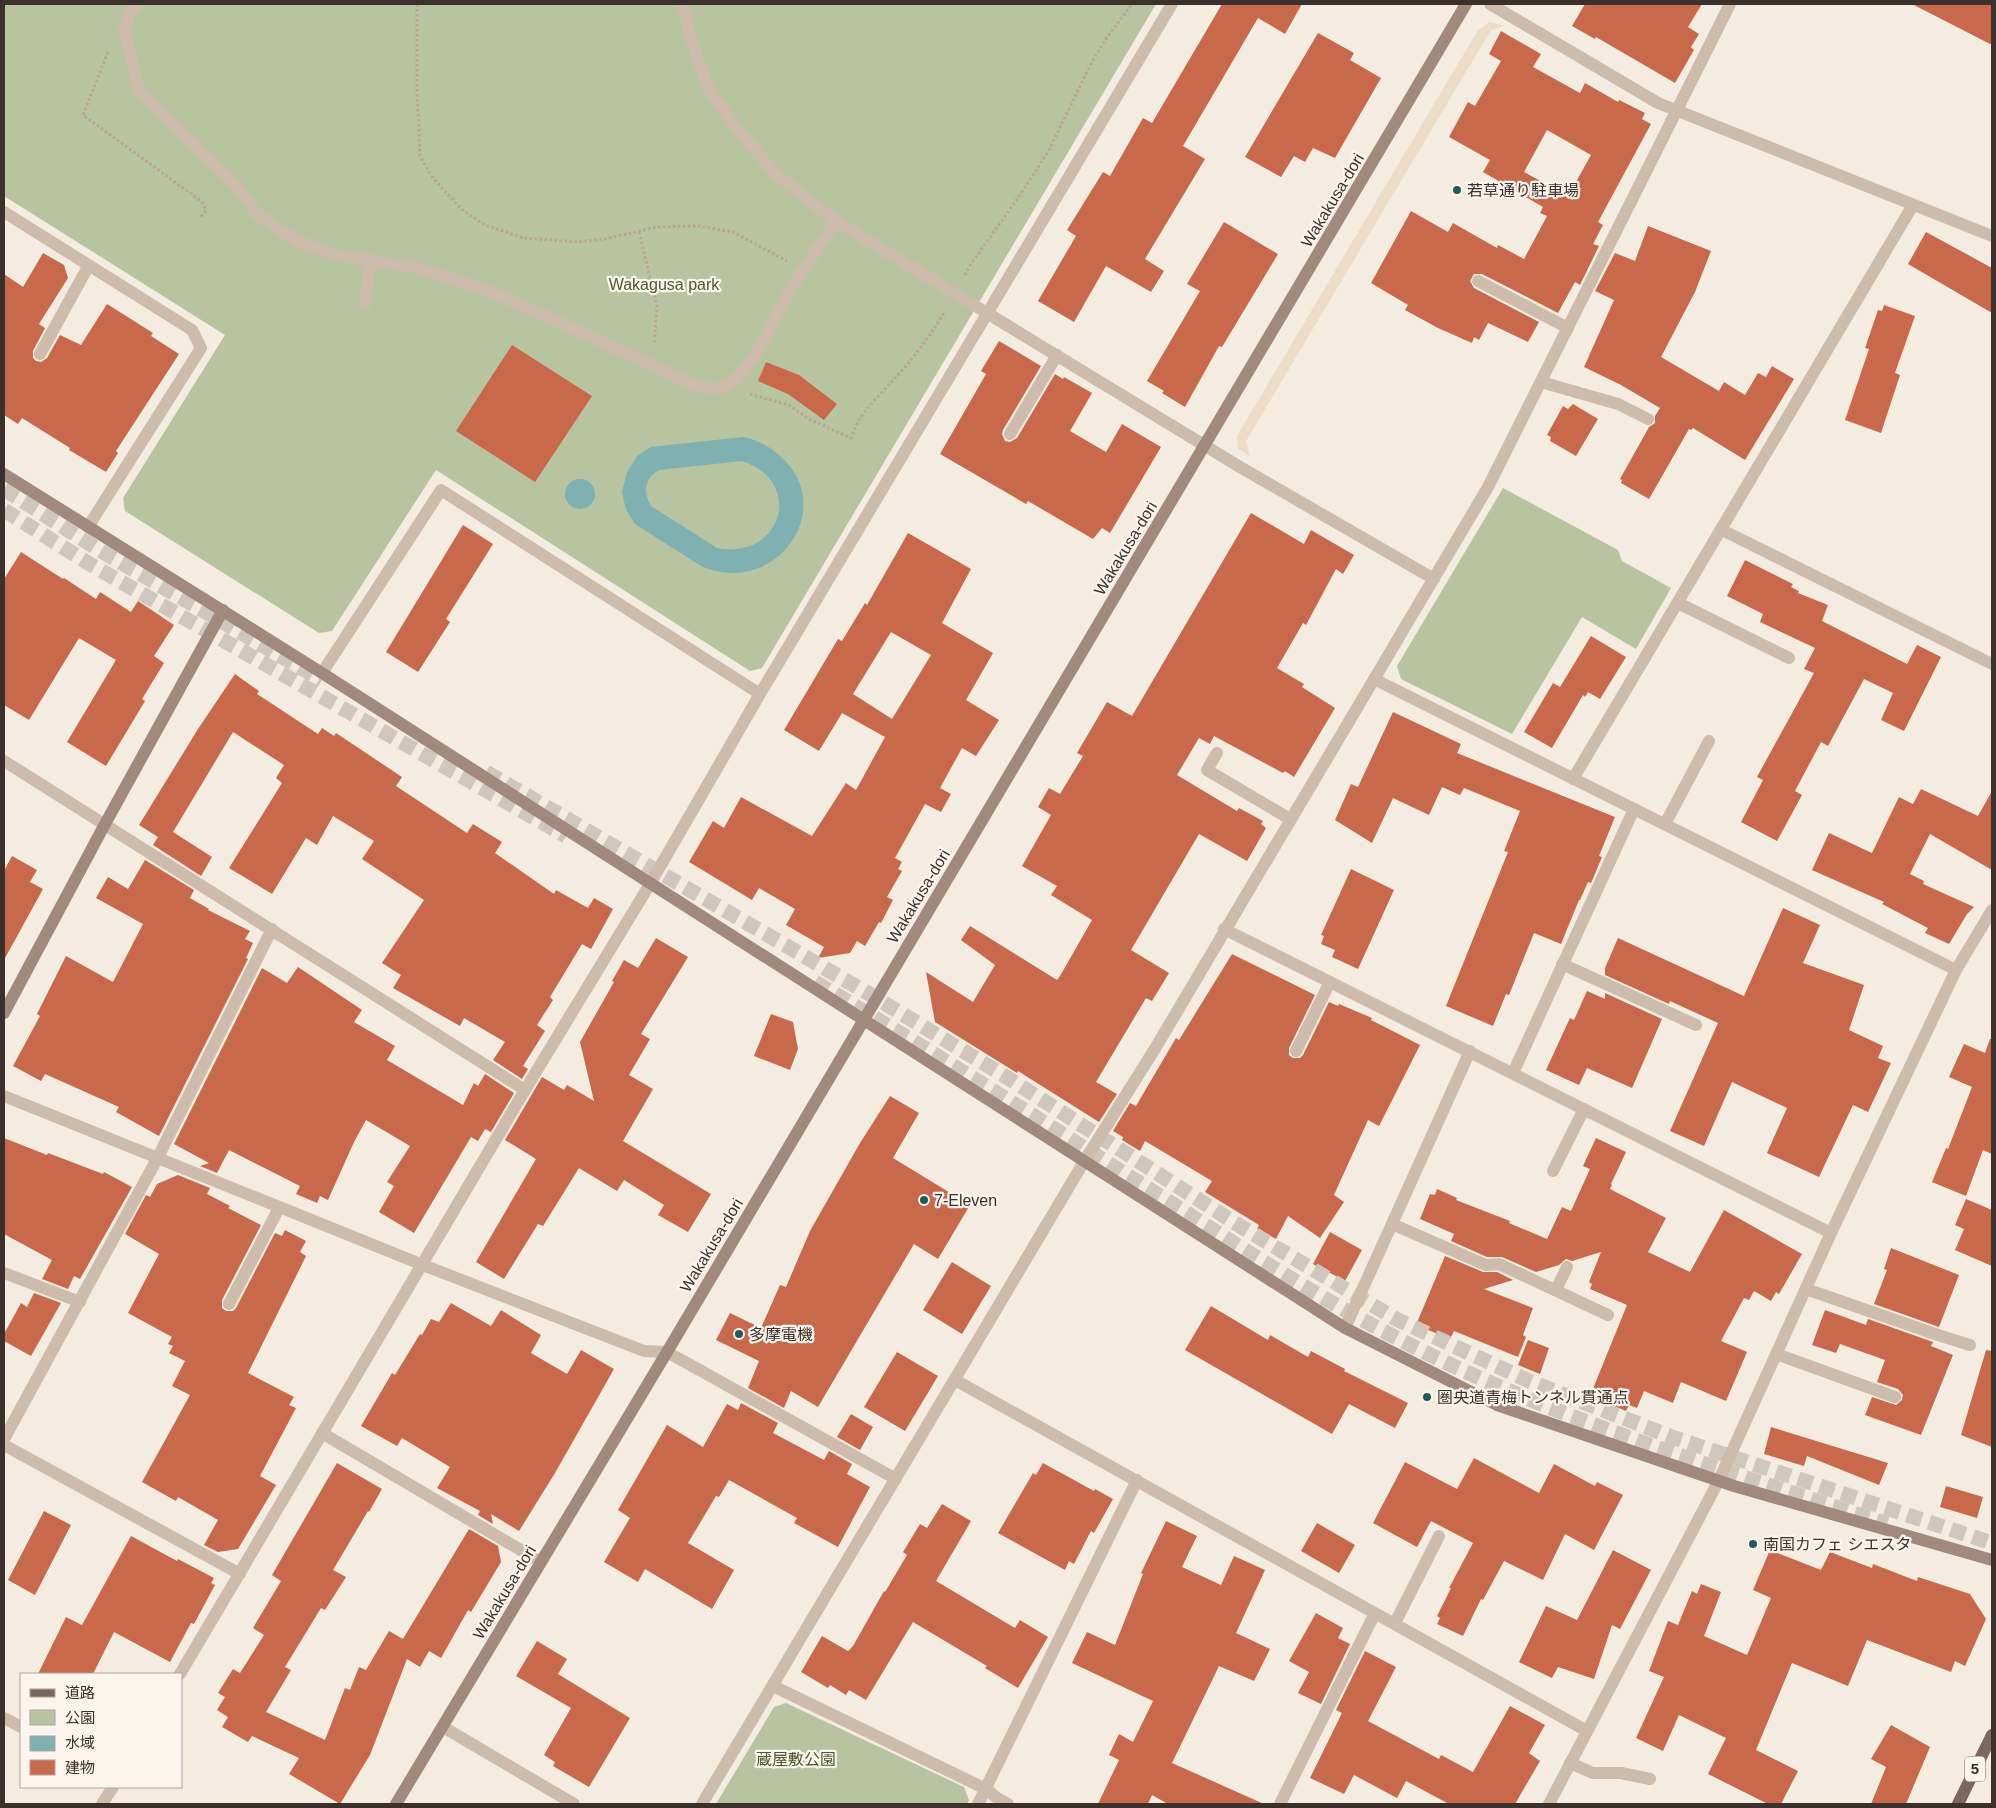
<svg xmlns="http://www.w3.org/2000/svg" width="1996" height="1808" font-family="Helvetica,'Noto Sans JP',sans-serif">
  <rect width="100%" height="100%" fill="#f4ebe1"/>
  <path fill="#b8c4a0" d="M4 4H1156L762 668 750 671 436 470 332 631 319 633 125 511 123 498 225 335 4 196Z
    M1503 488 1618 550 1622 561 1671 588 1636 649 1582 617 1512 734 1401 679 1397 666Z
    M786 1703 964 1787 969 1800 967 1804H716L774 1707Z"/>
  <path fill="#ecdcc8" d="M1490 22 1504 26 1491 30 1246 441 1250 456 1243 452 1238 448 1237 436 1478 30Z"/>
  <path fill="#7fb0b2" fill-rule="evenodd" d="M743 437C757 440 769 446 780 456 840 508 775 599 701 566L635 524 626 510 622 492 627 472 638 455 651 447ZM742 461C805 481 782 561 717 548L651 506C643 493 644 478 659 470Z
    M565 494a15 15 0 1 1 30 0a15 15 0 1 1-30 0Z"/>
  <path fill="#c8694b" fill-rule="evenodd" d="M1222 4H1302L1285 34 1258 18 1183 146 1205 159 1145 259 1164 271 1151 292 1106 266 1074 322 1038 301 1076 236 1067 230 1103 172 1110 176 1143 118 1152 123Z
    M1585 4H1702L1688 27 1699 34 1691 47 1694 50 1675 83 1596 37 1595 39 1572 26Z
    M1912 4H1992V45Z
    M1501 31 1541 54 1533 67 1580 93 1585 83 1618 102 1619 100 1645 113 1642 119 1651 124 1598 222 1603 225 1593 244 1599 246 1580 285 1575 282 1558 313 1482 274H1474L1470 281 1474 288 1539 322 1528 342 1488 323 1479 340 1474 337 1472 343 1438 328 1405 310 1408 305 1371 283 1411 211 1448 232 1453 223 1497 248 1498 245 1524 259 1547 216 1540 213 1543 207 1483 172 1490 160 1449 137 1468 102 1475 106 1501 61 1489 54ZM1547 130 1591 155 1568 196 1524 172Z
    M1318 33 1354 53 1350 60 1381 78 1335 158 1313 148 1305 162 1294 156 1281 177 1245 157Z
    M1224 222 1278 254 1222 347 1219 346 1185 407 1162 393 1164 391 1147 381 1200 291 1187 284Z
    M1648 226 1711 251 1695 292 1661 357 1719 391 1724 382 1745 395 1758 373 1766 377 1772 366 1794 379 1745 460 1693 428 1691 430 1689 429 1649 499 1621 483 1622 480 1620 479 1649 427 1655 423V416L1660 408 1621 385 1584 367 1614 300 1595 291 1615 253 1635 261Z
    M1926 232 1992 268V313L1908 264Z
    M43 253 64 265 68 278 39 324 45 328 33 351V358L36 361 41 362 47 358 60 335 81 345 107 304 153 333 151 336 179 354 116 451 118 453 106 472 69 450 70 448 22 418 18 424 4 415V274L23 287Z
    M1884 305 1915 316 1895 373 1900 375 1881 433 1845 420 1869 349 1865 348 1878 310 1882 311Z
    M999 341 1041 366 1003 430 1002 434 1005 441 1010 442 1017 438 1055 374 1063 379 1064 377 1092 393 1070 431 1106 452 1122 424 1161 447 1110 533 1102 528 1093 539 1028 501 1026 504 940 454 986 374 981 371Z
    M512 345 592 396 535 482 456 431Z
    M766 362 799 375 837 404 824 420 788 394 758 381Z
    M1573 404 1598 419 1576 456 1550 441 1551 437 1547 435 1563 406 1568 409Z
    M1251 513 1304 544 1311 530 1354 555 1343 574 1336 569 1306 625 1303 623 1277 668 1304 684 1302 687 1335 708 1294 777 1285 771 1283 773 1214 736 1210 744 1199 738 1177 775 1237 811 1239 808 1263 821 1261 824 1266 828 1247 861 1199 834 1131 950 1169 973 1152 1001 1146 998 1096 1082 1117 1094 1099 1122 1018 1071 1017 1073 935 1022 926 972 973 1002 995 965 961 940 970 926 1057 980 1060 976 1092 920 1051 895 1057 886 1022 866 1051 815 1038 807 1049 788 1060 794 1083 756 1077 753 1107 702 1132 716Z
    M463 525 493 544 446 619 450 622 418 672 386 652Z
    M908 533 971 569 942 623 993 653 966 700 999 720 976 756 962 748 940 788 951 794 941 812 925 804 895 858 902 862 898 869 902 871 887 897 893 900 881 923 879 922 865 946 857 941 850 953 818 958 824 947 786 925 795 909 759 888 752 900 689 862 713 821 724 828 741 797 812 836 846 783 856 790 885 737 842 713 819 751 784 730 838 639 842 641 865 603 867 605ZM891 632 931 655 892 719 853 694Z
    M21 552 63 579 64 578 96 599 100 592 131 612 138 601 174 625 154 656 164 663 142 699 145 701 106 766 67 742 116 660 79 638 29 720 4 705V579Z
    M1745 560 1793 584 1791 587 1799 591 1798 593 1828 605 1822 621 1907 664 1917 645 1941 657 1904 731 1881 720 1893 693 1864 679 1828 746 1821 742 1795 791 1802 795 1777 841 1741 822 1763 780 1757 777 1814 673 1804 669 1815 648 1760 622 1763 614 1727 596Z
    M1591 636 1626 657 1600 699 1588 692 1585 697 1583 695 1552 748 1524 732 1553 683 1560 687Z
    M235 674 259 691 257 694 318 734 322 728 334 736 336 733 402 777 396 786 467 833 473 824 502 842 495 853 554 894 556 890 588 908 594 898 613 909 591 949 582 944 550 997 553 1000 537 1025 545 1031 523 1066 528 1069 522 1079 493 1060 505 1042 464 1018 460 1026 393 988 401 975 382 963 424 900 362 859 374 841 333 816 317 845 306 838 272 894 229 868 282 783 276 778 284 765 233 732 173 832 212 857 201 876 153 845 158 837 139 825 198 729Z
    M1393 712 1461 744 1457 753 1615 817 1599 856 1602 857 1591 883 1588 882 1580 900H1579L1561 944 1534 933 1509 995 1506 994 1493 1026 1446 1006 1508 852 1504 851 1520 811 1464 788 1460 795 1442 787 1429 815 1393 798 1372 843 1335 820 1351 784 1358 787Z
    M1921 789 1978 816 1992 791V870L1930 834 1910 874 1924 881 1923 884 1974 907 1967 914 1949 944 1925 933 1928 928 1882 904 1884 902 1812 870 1829 833 1872 853 1899 797 1913 804Z
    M12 856 37 870 30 882 43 889 4 960V871Z
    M145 860 194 890 190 898 209 909 208 910 250 931 245 939 253 943 246 958 248 959 159 1136 116 1112 119 1107 45 1074 41 1081 13 1066 40 1016 37 1014 66 956 113 982 143 924 96 898 108 877 128 889Z
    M1351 869 1394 890 1358 969 1332 957 1335 950 1321 944 1324 936 1321 935Z
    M1783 908 1820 925 1803 963 1864 985 1849 1030 1883 1046 1878 1058 1891 1063 1868 1112 1853 1105 1819 1177 1767 1153 1787 1108 1732 1082 1704 1146 1670 1131 1718 1023 1670 1001 1669 1004 1605 975V968L1618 938 1744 996Z
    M656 938 688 957 641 1034 650 1039 629 1075 653 1089 623 1141 711 1194 688 1232 658 1215 664 1205 624 1180 617 1191 579 1168 543 1226 538 1224 504 1279 476 1262 536 1159 505 1140 542 1077 564 1090 567 1085 594 1101 580 1042 614 982 612 981 624 960 638 968Z
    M1232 954 1315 995 1289 1048V1055L1293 1058H1300L1303 1055 1329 1002 1338 1006 1339 1004 1372 1018 1371 1020 1420 1045 1379 1126 1368 1120 1334 1195 1344 1202 1320 1238 1288 1216 1276 1239 1257 1229 1259 1225 1205 1192 1212 1181 1145 1141 1140 1151 1122 1140 1123 1137 1113 1131 1130 1103 1136 1106 1176 1038 1179 1040Z
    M298 967 362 1010 354 1022 395 1046 387 1060 463 1105 474 1083 478 1086 485 1074 514 1093 491 1132 485 1129 478 1141 471 1137 414 1233 379 1212 394 1186 387 1182 410 1146 366 1120 354 1142 328 1200 320 1196 317 1203 296 1194 300 1186 229 1150 217 1173 200 1166 209 1163 174 1144 262 968 287 983Z
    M1587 991 1605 999V993L1662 1019 1632 1088 1587 1068 1579 1085 1546 1070 1570 1018 1574 1020Z
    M771 1014 793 1022 798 1049 790 1070 754 1056Z
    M1990 1039H1992V1154L1983 1150 1966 1196 1932 1182 1946 1148 1948 1149 1972 1087 1949 1077 1964 1044 1985 1053Z
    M890 1096 919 1113 893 1158 970 1205 938 1259 914 1244 818 1407 791 1391 784 1408 748 1388 759 1361 716 1340 730 1313 761 1328 780 1285 786 1287 810 1231 860 1143Z
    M4 1138 47 1155 48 1153 103 1174 104 1172 132 1187 80 1279 74 1276 68 1289 42 1279 52 1260 4 1234Z
    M1596 1138 1626 1152 1611 1184 1612 1185 1610 1189 1666 1218 1648 1252 1690 1272 1724 1210 1802 1254 1779 1294 1776 1292 1771 1301 1754 1291 1749 1300 1744 1298 1721 1341 1747 1352 1726 1401 1681 1382 1673 1403 1644 1391 1637 1408 1629 1405 1626 1411 1590 1396 1627 1305 1590 1289 1592 1284 1589 1282 1601 1252 1572 1261 1566 1259 1559 1265 1536 1272 1502 1257H1487L1451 1241 1454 1234 1420 1219 1430 1194 1435 1195 1437 1189 1457 1198 1456 1200 1510 1221 1509 1223 1547 1239 1562 1207 1571 1211 1590 1169 1583 1166Z
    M178 1175 210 1188 207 1194 230 1206 228 1208 261 1225 222 1300V1308L226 1311H233L236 1308 275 1233 282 1236 285 1230 306 1241 300 1252 306 1256 248 1373 294 1397 289 1405 296 1408 260 1476 276 1485 238 1549 218 1552 204 1545 218 1520 178 1497 176 1501 142 1482 190 1395 172 1386 185 1361 169 1353 173 1346 168 1344 172 1337 128 1313 159 1254 125 1234 146 1195 150 1197 157 1184Z
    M1966 1199 1992 1210V1266L1955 1250 1964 1229 1955 1225Z
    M1330 1232 1362 1250 1345 1281 1313 1264Z
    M1891 1248 1959 1275 1939 1327 1874 1304 1887 1270 1884 1269Z
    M1445 1256 1483 1272H1497L1513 1280 1484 1289 1533 1308 1523 1335 1526 1337 1518 1357 1454 1331 1450 1339 1416 1325Z
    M952 1262 991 1286 962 1334 923 1310Z
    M34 1293 61 1303 31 1356 4 1341V1334L21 1303 27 1307Z
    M451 1303 491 1326 501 1310 541 1335 531 1353 567 1374 581 1350 614 1369 555 1473 519 1531 491 1514 493 1524 478 1515 480 1511 437 1488 450 1467 402 1438 397 1446 361 1426 392 1373 395 1375 420 1334 422 1335 431 1319 439 1322Z
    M1211 1306 1268 1340 1270 1335 1308 1357 1311 1351 1345 1369 1344 1371 1408 1403 1395 1428 1349 1404 1332 1434 1185 1350Z
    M1825 1310 1866 1325 1868 1319 1933 1342 1931 1346 1953 1355 1921 1435 1865 1415 1872 1397 1896 1405 1902 1400 1903 1395 1898 1389 1877 1382 1885 1360 1840 1344 1836 1353 1812 1345Z
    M1528 1340 1549 1348 1540 1374 1518 1365Z
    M1986 1350 1992 1351V1447L1961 1435Z
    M897 1352 938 1376 905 1431 864 1407Z
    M741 1403 778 1423 773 1433 824 1460 829 1451 852 1464 847 1474 870 1487 838 1547 794 1523 797 1518 729 1480 719 1497 716 1496 688 1543 734 1570 712 1609 645 1569 638 1582 604 1562 630 1518 618 1510 667 1425 703 1447 727 1404 738 1410Z
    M851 1414 873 1427 860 1450 837 1437Z
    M1771 1427 1888 1463 1879 1485 1807 1456 1804 1466 1764 1454Z
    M1474 1458 1539 1493 1554 1464 1595 1486 1597 1482 1623 1495 1594 1550 1565 1534 1543 1580 1504 1561 1483 1600 1481 1599 1463 1636 1437 1624 1440 1618 1437 1616 1451 1588H1449L1473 1543 1431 1521 1417 1547 1373 1523 1405 1462 1457 1489Z
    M337 1463 382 1489 369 1512 368 1511 333 1570 346 1577 325 1610 321 1608 285 1667 291 1670 266 1712 325 1740 345 1688 350 1690 359 1667 366 1670 389 1631 403 1639 469 1529 498 1546 501 1562 471 1612 468 1610 441 1658 429 1651 420 1667 407 1659 370 1755 340 1804 289 1774 299 1758 252 1736 248 1742 222 1727 228 1717 217 1710 225 1697 218 1693 233 1669 240 1673 264 1635 253 1628 281 1581 272 1575Z
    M1043 1463 1094 1491 1095 1489 1113 1499 1094 1533 1091 1531 1074 1564 1069 1561 1065 1570 998 1533 1033 1473 1036 1475Z
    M1946 1486 1983 1497 1977 1518 1940 1507Z
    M942 1504 971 1521 936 1581 1015 1628 1020 1620 1048 1637 1018 1688 985 1668 987 1666 913 1622 866 1700 849 1690 846 1695 830 1685 828 1688 801 1672 822 1636 848 1651 853 1646 884 1591 885 1592 907 1555 903 1552 920 1524 927 1528Z
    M44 1511 71 1525 35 1595 8 1580Z
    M1166 1521 1197 1536 1182 1567 1221 1585 1234 1556 1265 1570 1236 1633 1270 1649 1254 1681 1219 1666 1172 1763 1264 1804H1168L1152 1795 1148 1804H1098L1119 1760 1109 1755 1119 1734 1133 1742 1153 1701 1072 1663 1087 1632 1115 1645 1143 1574 1141 1573Z
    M1317 1523 1355 1545 1339 1573 1301 1551Z
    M131 1536 177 1561 178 1559 214 1578 211 1583 215 1585 194 1624 191 1623 170 1662 114 1632 93 1674H38L66 1617 82 1625Z
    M1613 1550 1651 1570 1620 1629 1612 1625 1594 1679 1558 1667 1552 1678 1519 1662 1546 1606 1577 1620Z
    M1770 1550 1821 1570 1830 1552 1872 1568 1873 1564 1917 1581 1918 1577 1970 1594 1986 1619 1965 1666 1955 1661 1951 1672 1867 1640 1848 1686 1792 1663 1756 1750 1798 1771 1781 1804H1768L1708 1774 1726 1738 1679 1715 1663 1751 1636 1738 1664 1677 1649 1671 1668 1621 1678 1625 1692 1591 1697 1594 1701 1584 1721 1592 1704 1636 1747 1655 1771 1598 1753 1590Z
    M1316 1613 1343 1628 1338 1638 1350 1644 1321 1704 1298 1693 1309 1672 1289 1661Z
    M537 1641 567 1659 558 1674 630 1718 589 1787 553 1766 555 1762 544 1755 571 1708 516 1676Z
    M1365 1651 1396 1667 1368 1721 1439 1759 1441 1755 1473 1772 1510 1706 1545 1725 1529 1753 1540 1761 1515 1804H1449L1406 1781 1397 1798 1354 1775 1344 1794 1310 1778 1342 1713 1336 1710Z
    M1891 1725 1930 1747 1906 1804H1871L1886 1767 1871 1759Z"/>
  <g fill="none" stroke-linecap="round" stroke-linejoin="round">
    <path stroke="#cfc6bd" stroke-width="15" stroke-dasharray="15 8" stroke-linecap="butt" d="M4 489 96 548 322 680
      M4 510 88 563 566 836
      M486 772 866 992 1008 1078 1240 1226 1396 1319 1529 1381 1672 1437 1992 1543
      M815 982C923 1046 1029 1113 1135 1180 1218 1233 1301 1288 1389 1334 1546 1417 1718 1468 1887 1524"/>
    <path stroke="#b9a596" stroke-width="3" stroke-dasharray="2.5 2.5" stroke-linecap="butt" d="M417 4V89L420 156 433 178 461 209 485 225 523 238 578 242 605 239 657 227 699 226 733 232 787 261
      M108 52 83 115 201 201 206 210 200 218
      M639 232 657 306 654 345
      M965 275 971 264 1020 195 1048 152 1091 64 1105 40 1132 4
      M750 394 789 405 809 419 851 438C858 414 880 395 897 376 915 356 931 335 945 311"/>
    <path stroke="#cdbbac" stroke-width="12" d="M137 4 130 14 124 30 139 90 236 185 258 215 297 241 336 255 413 267 486 290 568 326 694 385C707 388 719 391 731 383 754 368 773 320 787 296 802 270 820 246 836 221
      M683 4 690 35 708 88 740 133 777 175 836 221 987 313
      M4 212 192 330 201 348 88 527
      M1478 281 1568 328
      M365 304 370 259
      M40 354 89 265
      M1541 382 1618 404 1648 419
      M1010 434 1057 355
      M1678 603 1789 658
      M1217 753 1207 770 1290 819
      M1665 824 1709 741
      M1562 964 1696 1025
      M1296 1051 1330 982
      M1513 1073 1634 809
      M1553 1171 1584 1109
      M1392 1224 1486 1265 1499 1264 1608 1315
      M4 1273 80 1302
      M1806 1289 1938 1335 1970 1345
      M1556 1290 1567 1267
      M229 1304 279 1208
      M1776 1354 1895 1397
      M322 1433 541 1562
      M4 1439 157 1159 272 929
      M1395 1623 1439 1536
      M773 1686 986 1789 997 1798 1008 1804
      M1570 1763 1593 1773H1621L1650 1779"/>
    <path stroke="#cdbbac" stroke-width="12" d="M1490 4 1658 103 1992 236
      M987 313 1240 467 1434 579
      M1722 530 1992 664
      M322 673 441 490 760 694
      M1374 679 1956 970
      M4 761 525 1090
      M1573 779 1913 205
      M1224 929 1831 1233
      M4 1096 423 1265 644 1351 667 1352 896 1479
      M1345 1328 1470 1051
      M955 1380 1587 1731
      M4 1445 240 1574
      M180 1674 525 1090 650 884 760 694 1172 4
      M4 1718 21 1727
      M443 1727 574 1804
      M102 1804 113 1787
      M702 1804 1085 1160 1156 1047 1488 487 1730 4
      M978 1804 1137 1480
      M1280 1804 1375 1613
      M1549 1804 1719 1480 1831 1233 1956 970 1992 910"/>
    <path stroke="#a18a7d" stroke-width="12" d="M4 474 322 673 1345 1328 1497 1405 1734 1486 1992 1560
      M4 1013 105 824 223 610
      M396 1804 667 1352 1466 4"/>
    <path stroke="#7d675c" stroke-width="12" d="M1958 1804 1992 1735"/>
  </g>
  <g fill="#1f5a5e" stroke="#fbf5ee" stroke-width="2">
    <circle cx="1457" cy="190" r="5"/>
    <circle cx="924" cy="1200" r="5"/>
    <circle cx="739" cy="1334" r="5"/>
    <circle cx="1427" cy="1397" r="5"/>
    <circle cx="1753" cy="1544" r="5"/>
  </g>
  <g text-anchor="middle" stroke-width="4.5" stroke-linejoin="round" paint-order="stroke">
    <rect fill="#fbf5ee" stroke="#756b66" stroke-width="1" x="1965" y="1756.5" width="20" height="25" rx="4"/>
    <g font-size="15" font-weight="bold" fill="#3b302b">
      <text x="1975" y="1774">5</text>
    </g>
    <g font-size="16" fill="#3b302b" stroke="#fbf5ee" text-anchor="start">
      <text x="1467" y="196">若草通り駐車場</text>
      <text x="934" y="1206">7-Eleven</text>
      <text x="749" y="1340">多摩電機</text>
      <text x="1437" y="1403">圏央道青梅トンネル貫通点</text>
      <text x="1763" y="1550">南国カフェ シエスタ</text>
    </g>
    <g font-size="16" fill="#3b302b" stroke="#fbf5ee">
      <text transform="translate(1332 200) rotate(-59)" y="6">Wakakusa-dori</text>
      <text transform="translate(1125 548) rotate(-59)" y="6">Wakakusa-dori</text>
      <text transform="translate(918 896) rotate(-59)" y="6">Wakakusa-dori</text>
      <text transform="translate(711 1245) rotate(-59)" y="6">Wakakusa-dori</text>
      <text transform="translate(504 1592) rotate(-59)" y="6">Wakakusa-dori</text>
    </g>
    <g font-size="16" fill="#4a5a2e" stroke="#fbf5ee">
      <text x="664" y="290">Wakagusa park</text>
      <text x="796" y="1765">蔵屋敷公園</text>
    </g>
  </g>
  <rect width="1996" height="1808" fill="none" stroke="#3b302b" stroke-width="10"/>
  <rect x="20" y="1673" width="162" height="115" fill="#fbf5ee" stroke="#aea6a0"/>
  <rect x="30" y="1689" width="25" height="8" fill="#7d675c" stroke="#aea6a0"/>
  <text x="65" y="1698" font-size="15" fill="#3b302b">道路</text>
  <rect x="30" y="1710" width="25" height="15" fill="#b8c4a0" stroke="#aea6a0"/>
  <text x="65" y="1723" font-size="15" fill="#3b302b">公園</text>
  <rect x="30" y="1736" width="25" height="15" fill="#7fb0b2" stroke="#aea6a0"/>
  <text x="65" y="1748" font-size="15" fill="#3b302b">水域</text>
  <rect x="30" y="1760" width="25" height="15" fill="#c8694b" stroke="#aea6a0"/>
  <text x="65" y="1773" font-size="15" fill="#3b302b">建物</text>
</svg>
